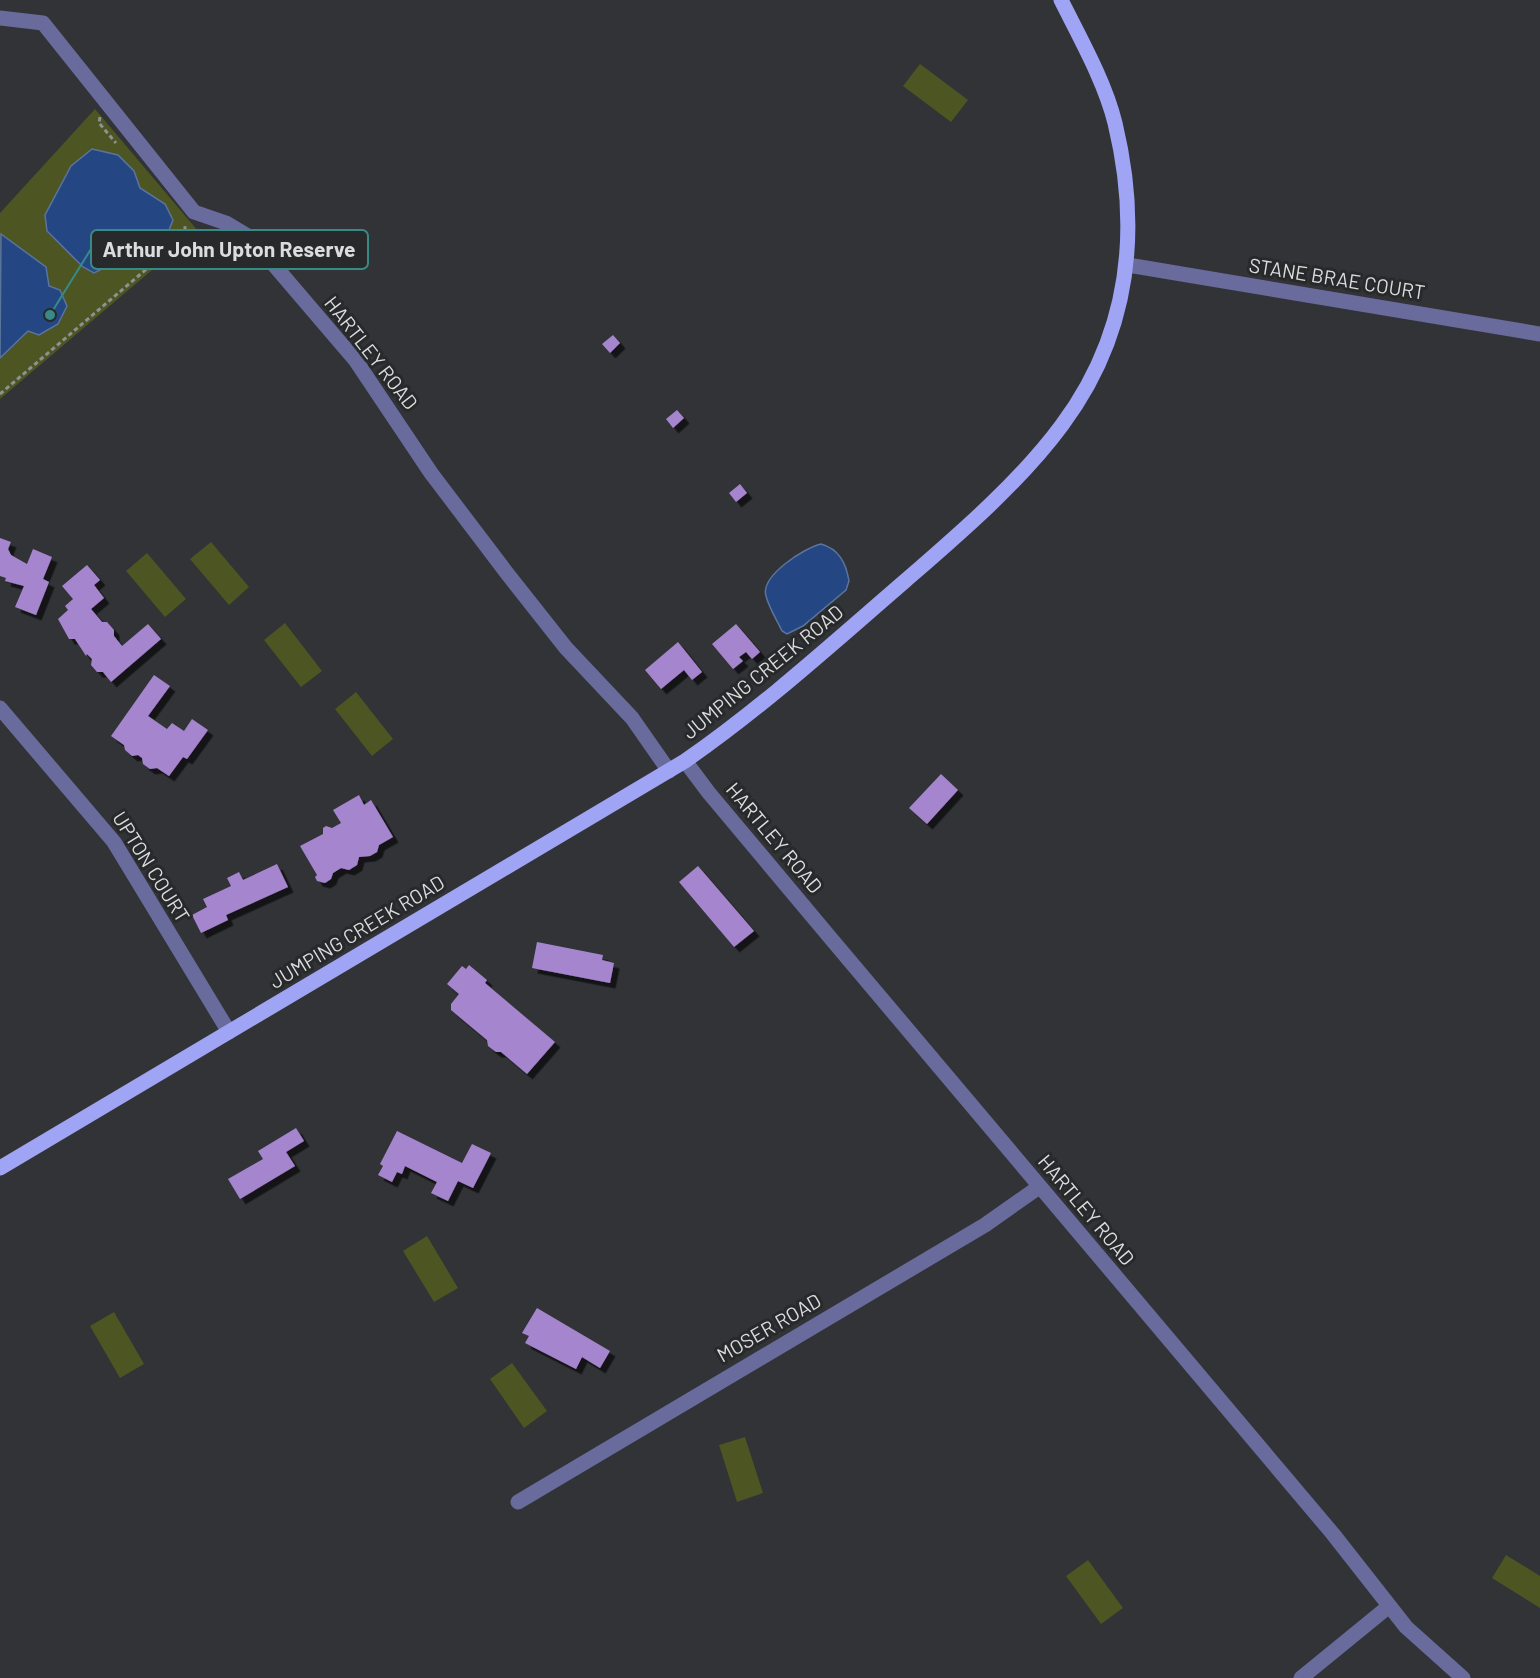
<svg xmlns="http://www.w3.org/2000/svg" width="1540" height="1678" font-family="Barlow,sans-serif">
  <defs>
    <filter id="shadow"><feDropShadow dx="5.5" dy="5.5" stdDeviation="0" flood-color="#0009"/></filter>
  </defs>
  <rect width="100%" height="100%" fill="#313336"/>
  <path fill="#4d5522" d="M920 64 968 100 951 122 903 86Z
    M95 109 198 231 0 399V213Z
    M211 542 249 587 229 605 190 559Z
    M147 553 186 599 165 617 126 571Z
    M285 623 322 671 301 687 264 640Z
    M356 692 393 739 372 756 335 709Z
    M427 1236 458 1288 434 1302 403 1251Z
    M114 1312 144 1364 120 1378 90 1326Z
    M512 1363 547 1411 524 1428 490 1379Z
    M745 1437 763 1493 737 1502 719 1445Z
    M1506 1555 1540 1576V1608L1492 1578Z
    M1088 1560 1123 1608 1101 1624 1066 1576Z"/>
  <path fill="#244783" stroke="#5b749e" stroke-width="1.5" d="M92 149 118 155 134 171 140 188 165 204 173 220 163 245 122 259 94 273 83 267 47 231 45 215 71 166Z
    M1 234 46 267 49 286 60 290 67 306 58 324 39 335 28 331 0 358Z
    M821 544C839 549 846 563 849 581L846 590 803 626 787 634 782 631C777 620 769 608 766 596 760 576 804 548 821 544Z"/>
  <path fill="#a585ce" filter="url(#shadow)" d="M613 335 620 343 610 353 602 344Z
    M677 410 684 418 673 428 666 419Z
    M740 484 747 493 736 502 729 493Z
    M0 538 11 542 8 549 11 555 27 564 33 549 52 557 43 579 49 582 36 615 15 607 24 586 5 581 6 578 0 576Z
    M87 565 100 580 94 585 104 598 91 609 102 622H107L114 630V636L122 646 148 624 161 639 111 682 103 672H97L91 665 92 659 87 654 86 656 75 639H69L58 619 68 610 65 606 73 599 62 586Z
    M736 624 760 652 752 659 746 652 739 657 743 661 733 669 712 644Z
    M678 642 702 672 692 680 684 670 661 689 645 670Z
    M154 675 170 686 148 716 167 729 172 723 184 731 192 719 208 730 187 759 183 757 169 776 157 768 150 769 143 764 142 758 138 755 132 756 125 750 124 745 111 736Z
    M941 774 958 790 927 824 909 808Z
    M359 795 364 805 371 800 393 837 379 845 377 852 370 856 359 857 357 865 349 870 341 868 333 873 331 879 325 883 317 881 315 877 317 875 300 846 323 834V828L326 826 332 828 341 823 333 810Z
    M277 864 288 887 226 915 228 920 201 933 192 915 207 907 203 899 231 886 227 878 239 872 243 880Z
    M698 866 754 931 734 947 679 882Z
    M537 942 603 955 602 960 614 963 610 983 532 968Z
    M469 965 487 980 485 983 555 1042 527 1074 501 1052H496L488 1046 487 1040 451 1010V1004L459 994 447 984 462 966 466 969Z
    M296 1128 304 1141 286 1152 295 1166 240 1199 228 1179 263 1159 258 1151Z
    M397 1131 462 1163 472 1144 491 1153 473 1188 458 1181 448 1201 431 1193 437 1182 405 1166 402 1174 397 1172 392 1182 378 1175 383 1166 380 1164Z
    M537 1308 610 1351 600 1368 582 1357 576 1369 525 1343 529 1336 522 1333Z"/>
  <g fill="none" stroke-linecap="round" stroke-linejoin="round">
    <path stroke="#8e9092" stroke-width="3" stroke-dasharray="4.5 3" stroke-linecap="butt" d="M100 117 99 123 116 143
      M0 394 177 243 185 232V225"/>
    <path stroke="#686b9c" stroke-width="15" d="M0 18 43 23 194 212 226 223 251 238 356 361 431 473 506 572 566 648 632 718 669 771
      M1128 265 1540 334
      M0 708 114 842 229 1032
      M685 761 709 793 833 941 1333 1534 1406 1627 1463 1678
      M518 1502 985 1225 1039 1187
      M1301 1678 1388 1607"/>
    <path stroke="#9fa4f4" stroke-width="15" d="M0 1168 685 761C763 707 833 643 905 581 958 535 1020 482 1062 425 1129 335 1141 231 1115 123 1105 82 1080 38 1061 0"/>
  </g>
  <g text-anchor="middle" stroke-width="6" stroke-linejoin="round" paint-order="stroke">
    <g font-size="20" fill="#dbdcde" stroke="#27292b">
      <text transform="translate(1337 279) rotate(9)" y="7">STANE BRAE COURT</text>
      <text transform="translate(371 353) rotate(52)" y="7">HARTLEY ROAD</text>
      <text transform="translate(763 672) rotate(-39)" y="7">JUMPING CREEK ROAD</text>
      <text transform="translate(774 838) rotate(50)" y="7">HARTLEY ROAD</text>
      <text transform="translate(151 867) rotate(58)" y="7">UPTON COURT</text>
      <text transform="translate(357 932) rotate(-31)" y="7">JUMPING CREEK ROAD</text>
      <text transform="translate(1086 1210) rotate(50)" y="7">HARTLEY ROAD</text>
      <text transform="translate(769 1328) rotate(-30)" y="7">MOSER ROAD</text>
    </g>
  </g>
  <path fill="none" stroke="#388a84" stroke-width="2" d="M50 315L91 249"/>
  <circle fill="#388a84" stroke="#27292b" stroke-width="2" cx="50" cy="315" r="6"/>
  <rect fill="#27292b" stroke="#388a84" stroke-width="2" x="91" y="230" width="277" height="39" rx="6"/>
  <g font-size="21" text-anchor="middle" font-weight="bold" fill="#dbdcde">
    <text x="229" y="257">Arthur John Upton Reserve</text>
  </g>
</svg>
